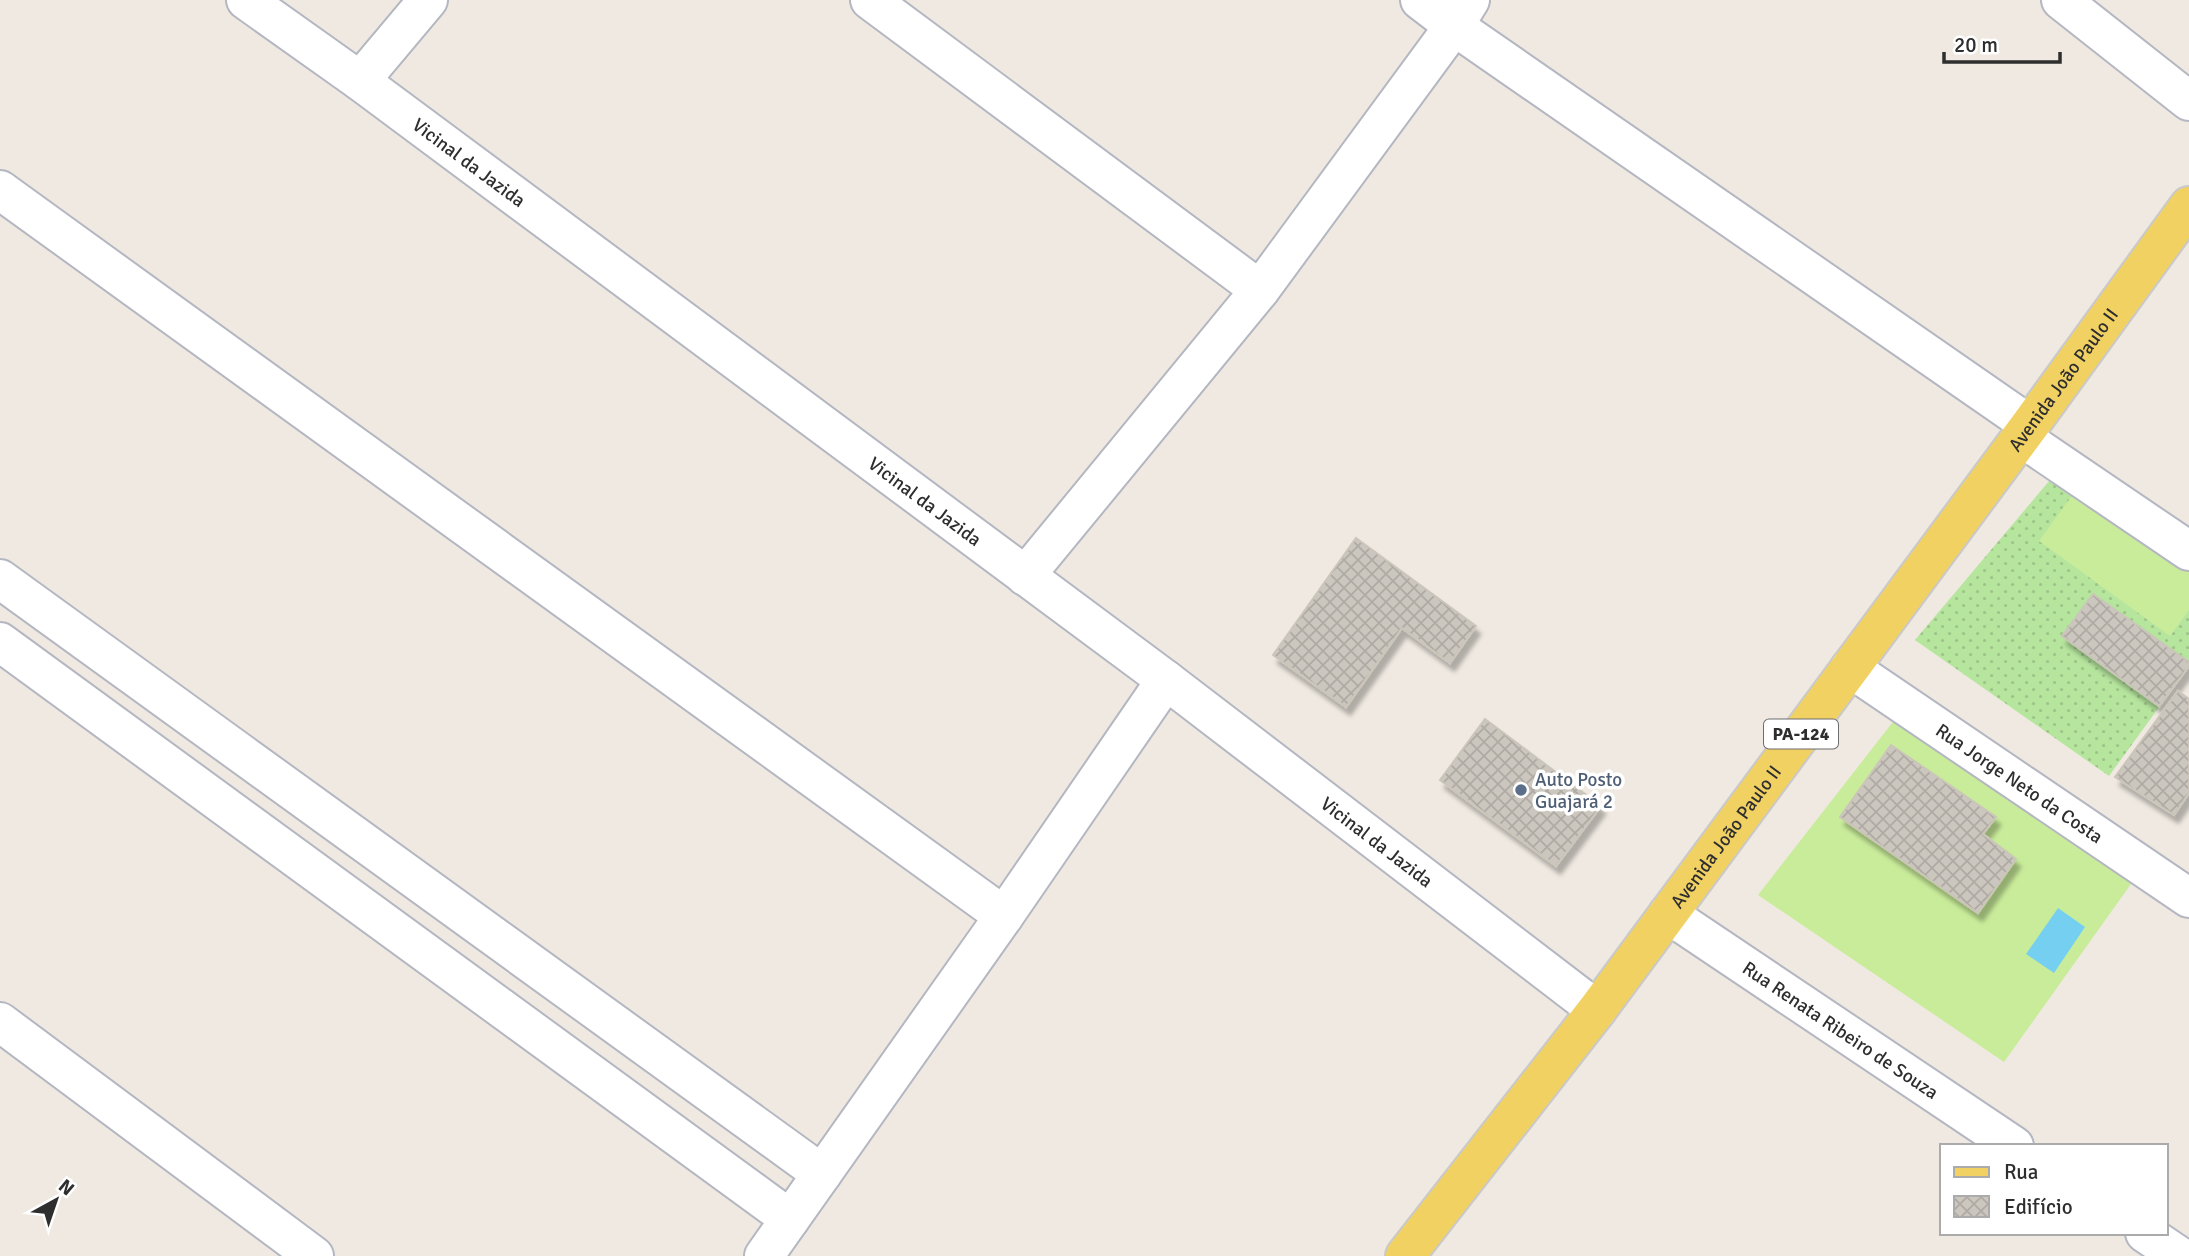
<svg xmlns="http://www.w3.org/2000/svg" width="2189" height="1256" font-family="Signika,sans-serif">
  <defs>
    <pattern id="grass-dots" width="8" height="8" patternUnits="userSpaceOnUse" patternTransform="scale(1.75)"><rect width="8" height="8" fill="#b6e59e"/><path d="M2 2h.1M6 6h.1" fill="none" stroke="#9dc588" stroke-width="1.8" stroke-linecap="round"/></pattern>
    <pattern id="building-cross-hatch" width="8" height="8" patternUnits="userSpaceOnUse" patternTransform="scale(1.75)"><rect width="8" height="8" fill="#cbc7bf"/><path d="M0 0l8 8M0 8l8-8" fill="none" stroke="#afaba4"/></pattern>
    <filter id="shadow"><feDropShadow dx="4.5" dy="8" stdDeviation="2" flood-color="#0004"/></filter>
  </defs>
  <rect width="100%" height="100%" fill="#efe9e1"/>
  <path fill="url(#grass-dots)" d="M2061 467 2189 559V666L2109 776 1915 640Z"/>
  <path fill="#c9ec9a" d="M2081 483 2189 562V610L2170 636 2039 541Z
    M1903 709 2141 870 2004 1062 1758 895Z"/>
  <path fill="#75cff0" d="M2058 908 2085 927 2054 973 2026 954Z"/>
  <path fill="url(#building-cross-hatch)" stroke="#cbc5ba" stroke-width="2" filter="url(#shadow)" d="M1356 538 1476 626 1450 663 1402 628 1346 707 1273 655Z
    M2093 594 2189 662V666L2159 706 2062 636Z
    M2178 691 2189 699V793L2174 815 2115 777Z
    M1485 719 1601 806 1556 866 1440 780Z
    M1891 745 1996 817 1983 834 2016 859 1978 913 1840 817Z"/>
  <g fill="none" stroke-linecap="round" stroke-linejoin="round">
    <g stroke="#b4b7c1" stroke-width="42">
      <g id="minor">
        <path id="s1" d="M246 0 360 81 1166 680 1597 1010"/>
        <path d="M870 0 1260 290"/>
        <path d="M1420 0 1454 26 2030 425"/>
        <path d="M2061 0 2189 101"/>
        <path d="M360 81 428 0"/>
        <path d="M0 190 1004 916"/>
        <path d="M2021 437 2189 551"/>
        <path d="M1025 576 1260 290 1454 26 1470 0"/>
        <path d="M0 579 822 1174"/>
        <path d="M0 642 790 1219"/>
        <path id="s2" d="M1850 668 2189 898"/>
        <path id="s3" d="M1668 914 2014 1146"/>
        <path d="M0 1022 314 1256"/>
        <path d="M2145 1233 2179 1256"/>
        <path d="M764 1256 1004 916 1166 680"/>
      </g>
    </g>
    <g stroke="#c9c9c9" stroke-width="42">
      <g id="major">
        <path id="s4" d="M1405 1256 1597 1010 2030 425 2189 206"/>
      </g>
    </g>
    <use href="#minor" stroke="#fff" stroke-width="38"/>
    <use href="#major" stroke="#f2d163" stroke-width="38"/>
  </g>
  <circle fill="#5c6f8a" stroke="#fff" stroke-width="2.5" cx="1521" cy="790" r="7"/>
  <g text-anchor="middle" stroke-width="7" stroke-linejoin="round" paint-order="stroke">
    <rect fill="#fff" stroke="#6d6d6d" stroke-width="2" x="1764" y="719.5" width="74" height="29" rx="5"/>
    <g font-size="18" font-weight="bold" fill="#2e2e2e">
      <text x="1801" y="740">PA-124</text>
    </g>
    <g font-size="19" fill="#2e2e2e" stroke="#fff">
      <text dy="7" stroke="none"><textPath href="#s1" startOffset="276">Vicinal da Jazida</textPath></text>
      <text dy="7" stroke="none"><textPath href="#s4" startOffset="1096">Avenida João Paulo II</textPath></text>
      <text dy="7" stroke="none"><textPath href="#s1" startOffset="844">Vicinal da Jazida</textPath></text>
      <text dy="7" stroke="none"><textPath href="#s2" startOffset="205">Rua Jorge Neto da Costa</textPath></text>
      <text dy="7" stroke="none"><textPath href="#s4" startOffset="528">Avenida João Paulo II</textPath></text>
      <text dy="7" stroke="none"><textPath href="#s1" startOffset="1410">Vicinal da Jazida</textPath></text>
      <text dy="7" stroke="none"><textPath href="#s3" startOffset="208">Rua Renata Ribeiro de Souza</textPath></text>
    </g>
    <g font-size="19" fill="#4e5e75" stroke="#fff" text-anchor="start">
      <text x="1535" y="786">Auto Posto<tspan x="1535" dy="22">Guajará 2</tspan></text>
    </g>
  </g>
  <rect x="1940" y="1144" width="228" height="91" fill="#ffffff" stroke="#ababab" stroke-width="2"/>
  <rect x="1954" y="1167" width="35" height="10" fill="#f2d163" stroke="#ababab" stroke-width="2"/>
  <text x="2004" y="1179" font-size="21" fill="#2e2e2e">Rua</text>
  <rect x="1954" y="1196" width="35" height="21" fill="url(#building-cross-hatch)" stroke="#ababab" stroke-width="2"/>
  <text x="2004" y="1214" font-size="21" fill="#2e2e2e">Edifício</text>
  <g transform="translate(56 1200) rotate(40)" stroke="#ffffff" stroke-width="5" paint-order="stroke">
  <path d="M0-5L12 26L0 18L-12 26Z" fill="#2e2e2e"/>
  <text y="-10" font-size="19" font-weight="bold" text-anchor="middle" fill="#2e2e2e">N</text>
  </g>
  <path d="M1944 52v10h116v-10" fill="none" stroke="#2e2e2e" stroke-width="3.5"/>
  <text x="1954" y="52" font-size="21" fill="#2e2e2e" stroke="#ffffff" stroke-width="5" paint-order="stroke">20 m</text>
</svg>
